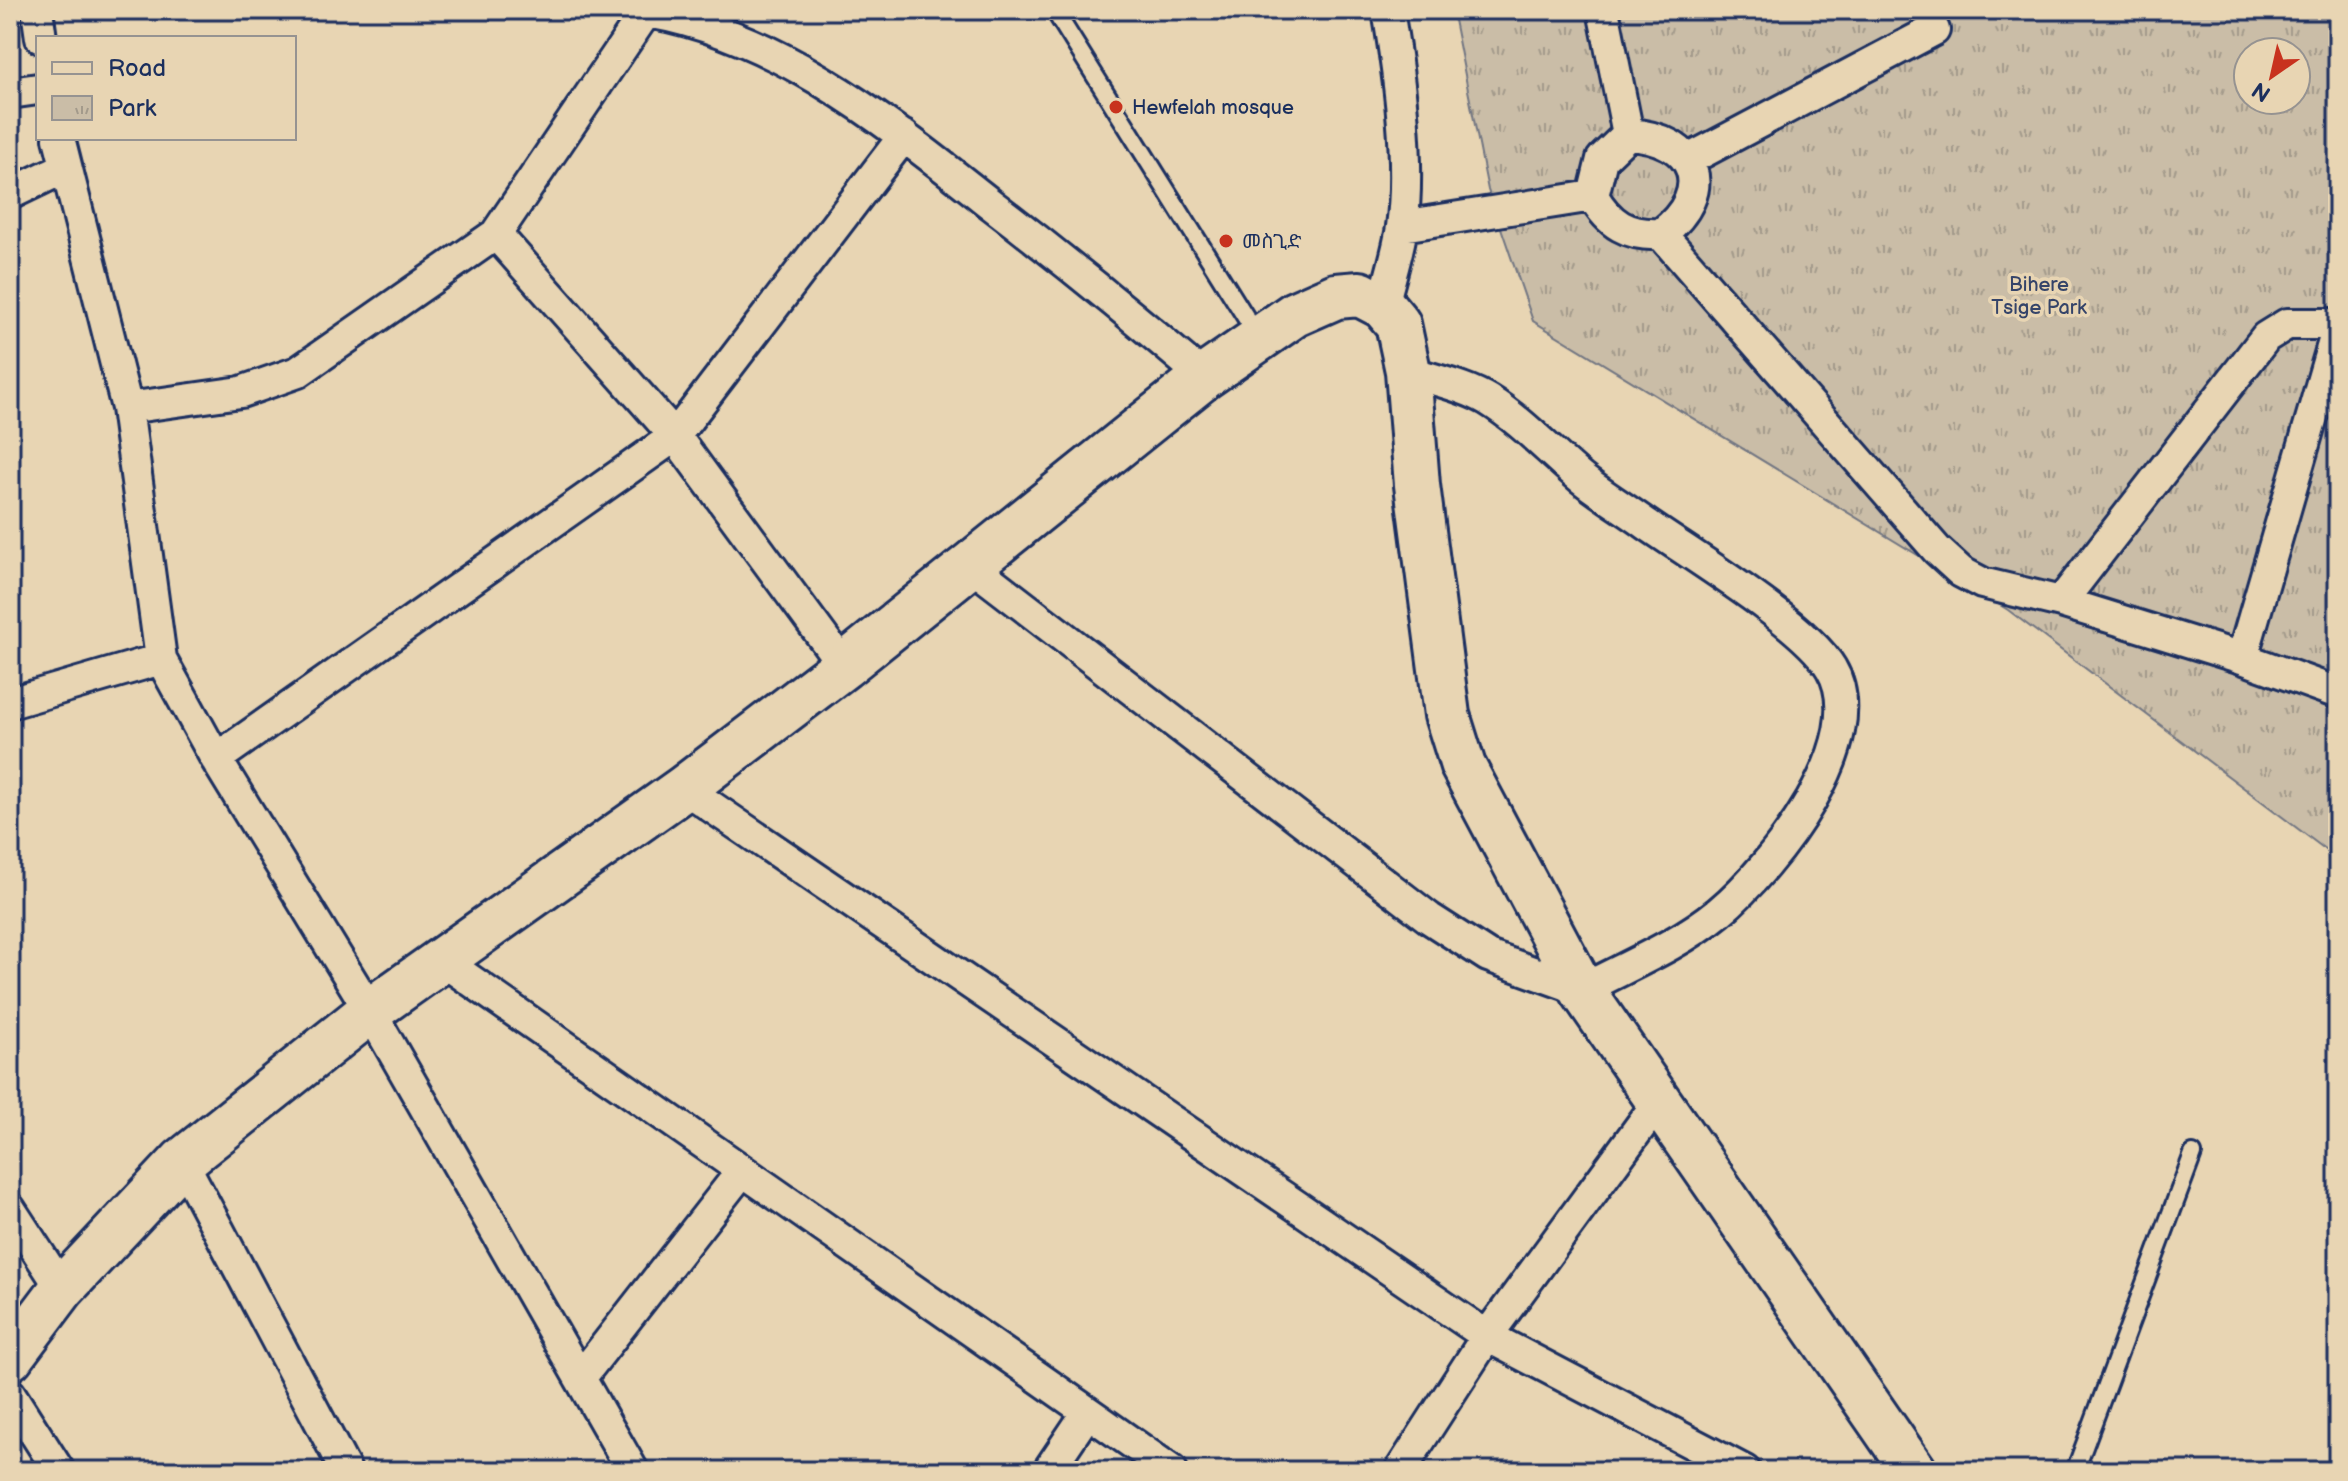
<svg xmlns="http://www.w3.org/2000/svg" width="2348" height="1481" font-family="'Balsamiq Sans','Noto Sans Ethiopic',sans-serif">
  <defs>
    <pattern id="park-tufts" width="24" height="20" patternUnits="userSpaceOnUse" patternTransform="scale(2)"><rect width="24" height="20" fill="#cabda7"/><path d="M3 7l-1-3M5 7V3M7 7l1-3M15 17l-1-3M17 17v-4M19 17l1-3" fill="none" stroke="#a39a8b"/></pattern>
  </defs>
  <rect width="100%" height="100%" fill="#e8d5b3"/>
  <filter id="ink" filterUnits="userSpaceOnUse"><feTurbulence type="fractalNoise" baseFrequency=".0125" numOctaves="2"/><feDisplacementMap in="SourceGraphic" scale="16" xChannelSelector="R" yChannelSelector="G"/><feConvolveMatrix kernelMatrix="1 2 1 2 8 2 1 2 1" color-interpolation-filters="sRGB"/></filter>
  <g filter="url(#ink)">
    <path fill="url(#park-tufts)" stroke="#727682" stroke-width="2" fill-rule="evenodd" d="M1452 10H2338V859L2008 610 1533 321 1488 190ZM2248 52H2296V100H2248Z"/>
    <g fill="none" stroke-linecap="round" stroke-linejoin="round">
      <g stroke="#1b2f5e" stroke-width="22">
        <path id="service" d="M1054 10 1258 337
          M2075 1471 2193 1154"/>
      </g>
      <g stroke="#1b2f5e" stroke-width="36">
        <path id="minor" d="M37 10 41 38
          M634 10C771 28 887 122 992 205 1065 261 1135 318 1204 377
          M1603 10 1628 134
          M10 93 38 89
          M1628 134C1697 138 1717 191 1661 234 1628 236 1609 224 1593 196L1602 159Z
          M59 138 127 408 161 659 216 759 370 1011 633 1471
          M1688 160 1934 30
          M10 194 66 167
          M1402 226 1593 196
          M496 234 675 436 844 666
          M1661 234 1937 550 1961 572 1982 583 2061 602 2242 658 2338 693
          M1383 306C1389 280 1398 253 1402 227 1411 161 1399 76 1388 10
          M127 408 241 392 298 372 496 234 646 12
          M970 565 1429 918 1488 956 1582 990C1627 966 1679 945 1719 912 1772 868 1874 740 1831 668 1804 623 1692 556 1645 523 1624 508 1601 494 1581 478 1550 452 1522 421 1488 400 1465 386 1433 380 1408 371
          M2061 602 2266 337 2287 324H2338
          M2242 658 2338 327
          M10 703 161 659
          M216 759 675 436 904 136
          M684 788 1487 1336 1745 1471
          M443 961 1172 1471
          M182 1161 346 1471
          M10 1209 62 1289
          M581 1377 742 1171
          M10 1394 59 1471
          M1048 1471 1087 1413
          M1400 1471 1487 1336 1659 1101"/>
      </g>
      <g stroke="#1b2f5e" stroke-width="50">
        <path id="secondary" d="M10 1358 62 1289 182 1161 370 1011 684 788 844 666 1204 377 1295 314 1336 296 1360 294 1383 306 1398 324 1408 371 1417 485 1447 715 1463 766 1582 990 1914 1471"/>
      </g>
      <use href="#service" stroke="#e8d5b3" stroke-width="16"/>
      <use href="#minor" stroke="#e8d5b3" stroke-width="30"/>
      <use href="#secondary" stroke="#e8d5b3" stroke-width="44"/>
    </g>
  </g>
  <g fill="#c8321e" stroke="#e8d5b3" stroke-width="3">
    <circle cx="1116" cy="107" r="8"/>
    <circle cx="1226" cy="241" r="8"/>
  </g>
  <g text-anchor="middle" stroke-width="7" stroke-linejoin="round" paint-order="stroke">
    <g font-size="20" fill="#1b2f5e" stroke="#e8d5b3" text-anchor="start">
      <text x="1132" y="114">Hewfelah mosque</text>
      <text x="1242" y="248">መስጊድ</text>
    </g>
    <g font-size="20" fill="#354469" stroke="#e8d5b3">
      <text x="2039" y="291">Bihere<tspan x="2039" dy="23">Tsige Park</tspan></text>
    </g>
  </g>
  <rect width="2348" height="1481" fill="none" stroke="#e8d5b3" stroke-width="40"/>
  <rect x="20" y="20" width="2308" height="1441" fill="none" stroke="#1b2f5e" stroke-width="3" filter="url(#ink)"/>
  <rect x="36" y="36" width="260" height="104" fill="#e8d5b3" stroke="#969391" stroke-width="2"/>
  <rect x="52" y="62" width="40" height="12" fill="#e8d5b3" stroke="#969391" stroke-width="2"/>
  <text x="108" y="76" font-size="24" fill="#1b2f5e">Road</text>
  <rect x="52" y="96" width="40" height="24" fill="url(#park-tufts)" stroke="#969391" stroke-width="2"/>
  <text x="108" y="116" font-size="24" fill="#1b2f5e">Park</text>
  <g transform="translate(2272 76) rotate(214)"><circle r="38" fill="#e8d5b3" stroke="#969391" stroke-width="2"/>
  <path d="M0-6L14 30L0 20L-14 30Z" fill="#c8321e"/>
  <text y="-12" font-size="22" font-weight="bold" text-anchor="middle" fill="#1b2f5e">N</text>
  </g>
</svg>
